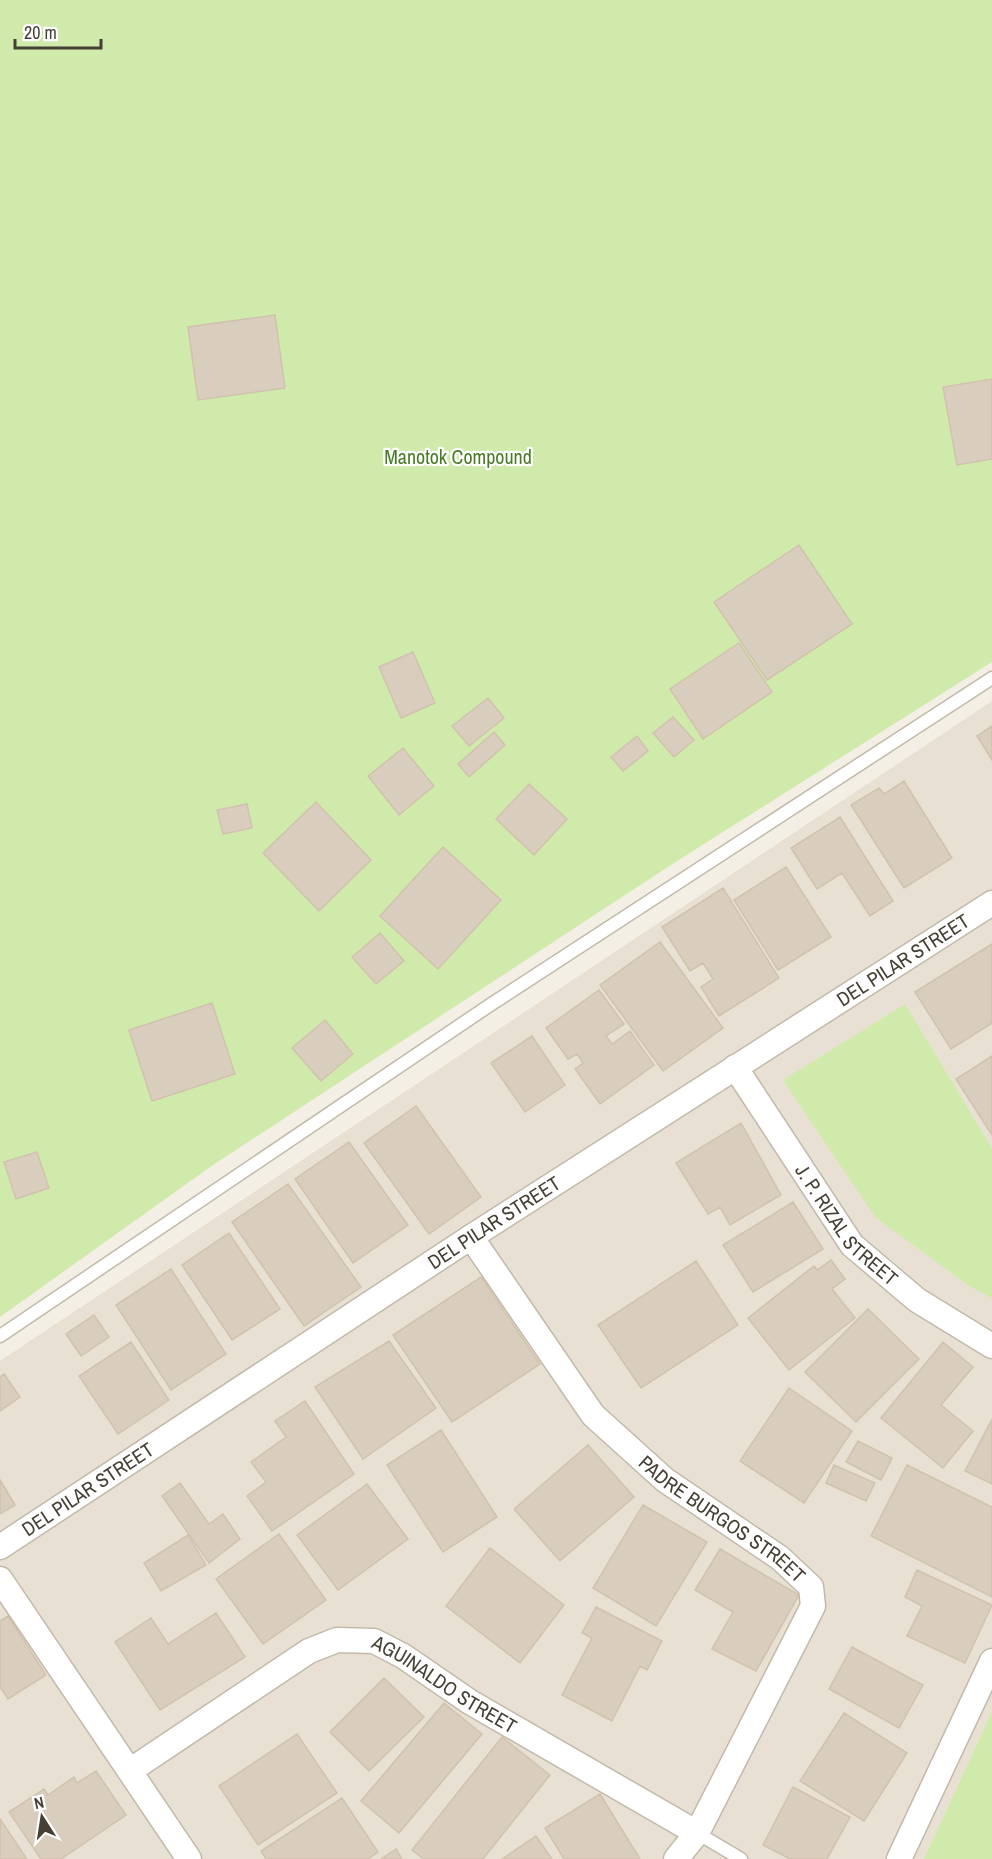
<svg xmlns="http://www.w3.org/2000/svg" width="992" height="1859" font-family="'Archivo Narrow',sans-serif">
  <rect width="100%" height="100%" fill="#f3efe5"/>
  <path fill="#e8e1d3" d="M992 701V1859H0V1361Z"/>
  <path fill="#d0eaac" d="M0 0H992V662L674 863 213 1165 0 1317Z
    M905 1004 992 1148V1298L969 1286 875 1217 783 1080Z
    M992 1712V1859H924Z"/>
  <path fill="#d9cdbd" stroke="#d1c2ad" stroke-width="1.5" d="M275 315 285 388 198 400 188 327Z
    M992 379V459L957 465 943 387Z
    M799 545 852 624 767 680 714 602Z
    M739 643 772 692 703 739 670 689Z
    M413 652 435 703 401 718 379 667Z
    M488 698 504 718 469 746 452 726Z
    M673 717 694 740 674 757 653 733Z
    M992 726V760L977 736Z
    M494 732 505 745 469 777 458 764Z
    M637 736 648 751 623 771 611 757Z
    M403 748 434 786 399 815 368 776Z
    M904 781 952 858 904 888 851 805 879 788 884 794Z
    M529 784 567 819 534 855 496 819Z
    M316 802 371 860 319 911 263 853Z
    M247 804 252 828 223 834 217 810Z
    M840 817 893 901 870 916 842 873 817 889 791 848Z
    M443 847 501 900 438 969 380 916Z
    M786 867 831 937 778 970 734 900Z
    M723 888 779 978 719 1016 701 987 713 979 703 963 690 971 662 927Z
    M380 933 404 961 376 984 352 957Z
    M660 942 723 1028 663 1071 600 985Z
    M992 944V1023L951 1049 915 992Z
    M599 990 624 1024 606 1036 612 1044 630 1031 654 1065 600 1104 575 1069 583 1063 577 1054 568 1059 546 1028Z
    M212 1003 235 1074 152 1101 129 1030Z
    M325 1020 353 1054 321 1081 292 1048Z
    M532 1036 565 1085 525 1112 491 1063Z
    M992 1056V1135L956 1079Z
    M416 1106 481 1197 429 1234 364 1143Z
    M741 1123 781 1195 730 1225 720 1207 708 1214 676 1163Z
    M349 1142 408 1225 353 1263 295 1179Z
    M37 1152 49 1188 16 1199 4 1162Z
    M288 1184 361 1287 304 1326 232 1222Z
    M793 1202 823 1249 753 1292 723 1245Z
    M229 1233 280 1309 232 1340 182 1265Z
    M831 1260 845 1279 832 1289 855 1318 789 1370 748 1318 814 1266 817 1270Z
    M696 1261 738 1325 641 1388 598 1325Z
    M171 1269 226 1354 171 1390 116 1305Z
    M481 1277 540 1364 452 1422 393 1335Z
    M868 1309 919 1359 856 1422 805 1372Z
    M94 1315 109 1337 81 1356 66 1334Z
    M389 1341 436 1408 363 1459 315 1387Z
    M131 1342 169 1400 118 1434 79 1376Z
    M943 1342 973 1367 941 1405 973 1431 943 1468 881 1418Z
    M4 1374 20 1397 0 1411V1377Z
    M789 1388 852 1431 804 1503 740 1461Z
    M305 1401 354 1474 272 1531 247 1496 266 1482 251 1462 286 1437 275 1421Z
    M992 1419V1484L965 1471Z
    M441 1430 497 1517 443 1552 387 1465Z
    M858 1441 892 1458 881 1480 846 1462Z
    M588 1445 634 1497 560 1561 514 1509Z
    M834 1465 875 1483 866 1501 826 1483Z
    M907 1465 992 1507V1597L871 1536Z
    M0 1480 15 1505 0 1514Z
    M180 1483 209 1524 223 1514 240 1539 209 1563 162 1496Z
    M367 1484 408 1539 338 1590 297 1535Z
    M643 1505 707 1542 656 1626 593 1588Z
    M279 1534 326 1600 263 1644 216 1579Z
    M188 1535 206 1565 161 1591 144 1563Z
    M490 1548 564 1605 520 1663 446 1606Z
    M720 1549 799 1595 756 1671 712 1649 733 1612 695 1590Z
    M917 1570 992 1605 965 1663 907 1636 922 1606 905 1597Z
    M596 1607 662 1641 647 1670 640 1666 612 1721 562 1695 592 1638 582 1633Z
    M216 1613 245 1657 160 1710 115 1642 151 1618 168 1644Z
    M8 1616 46 1675 8 1699 0 1687V1621Z
    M852 1647 923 1685 899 1728 829 1689Z
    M384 1678 424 1717 369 1771 330 1732Z
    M444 1703 482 1734 399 1833 361 1801Z
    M844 1713 907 1753 864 1821 800 1781Z
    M297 1734 337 1793 258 1845 219 1786Z
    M502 1737 550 1775 483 1859H424L412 1850Z
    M96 1771 126 1815 61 1859H41L9 1812 44 1789 48 1795 74 1777 77 1783Z
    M793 1787 850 1817 827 1859H790L763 1845Z
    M600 1794 640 1859H564L545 1828Z
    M342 1798 378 1852 368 1859H266L261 1851Z
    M0 1819 27 1859H0Z
    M536 1836 552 1859H502Z
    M396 1849 402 1859H381Z"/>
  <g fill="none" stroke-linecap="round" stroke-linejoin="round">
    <g stroke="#c2b9aa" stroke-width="15">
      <path id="lane" d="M0 1336 490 1005 992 678
        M697 1833 741 1859"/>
    </g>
    <g stroke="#c2b9aa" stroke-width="27">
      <g id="street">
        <path id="s1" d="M735 1067 852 1245 917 1300 992 1346"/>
        <path id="s2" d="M471 1237 593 1415 665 1480 780 1558 811 1587 813 1606 697 1833 676 1859"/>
        <path id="s3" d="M0 1547 471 1237 992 903"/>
        <path d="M0 1579 189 1859"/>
        <path id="s4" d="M131 1770 309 1651 337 1640 374 1641 403 1656 470 1702 697 1833"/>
        <path d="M899 1859 992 1661"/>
      </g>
    </g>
    <use href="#lane" stroke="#fff" stroke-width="12"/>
    <use href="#street" stroke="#fff" stroke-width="24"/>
  </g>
  <g text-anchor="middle" stroke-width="4.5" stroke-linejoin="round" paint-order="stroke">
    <g font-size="20" fill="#487b25" stroke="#fff">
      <text x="458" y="464">Manotok Compound</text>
    </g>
    <g font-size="20" fill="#463f34" stroke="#fff">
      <text dy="7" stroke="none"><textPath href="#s3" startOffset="1077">DEL PILAR STREET</textPath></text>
      <text dy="7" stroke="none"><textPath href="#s3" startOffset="591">DEL PILAR STREET</textPath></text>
      <text dy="7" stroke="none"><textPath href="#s1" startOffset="194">J. P. RIZAL STREET</textPath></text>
      <text dy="7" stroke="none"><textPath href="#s3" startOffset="105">DEL PILAR STREET</textPath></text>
      <text dy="7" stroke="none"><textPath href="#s2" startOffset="382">PADRE BURGOS STREET</textPath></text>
      <text dy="7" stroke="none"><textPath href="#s4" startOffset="364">AGUINALDO STREET</textPath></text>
    </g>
  </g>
  <g transform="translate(42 1817) rotate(348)" stroke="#ffffff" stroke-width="4.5" paint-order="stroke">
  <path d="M0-4.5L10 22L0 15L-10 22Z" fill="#463f34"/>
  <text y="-9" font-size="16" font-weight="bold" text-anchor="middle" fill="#463f34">N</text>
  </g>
  <path d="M15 39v9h86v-9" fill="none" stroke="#463f34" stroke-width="3"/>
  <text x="24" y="39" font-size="18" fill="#463f34" stroke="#ffffff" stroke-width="4.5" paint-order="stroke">20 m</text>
</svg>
